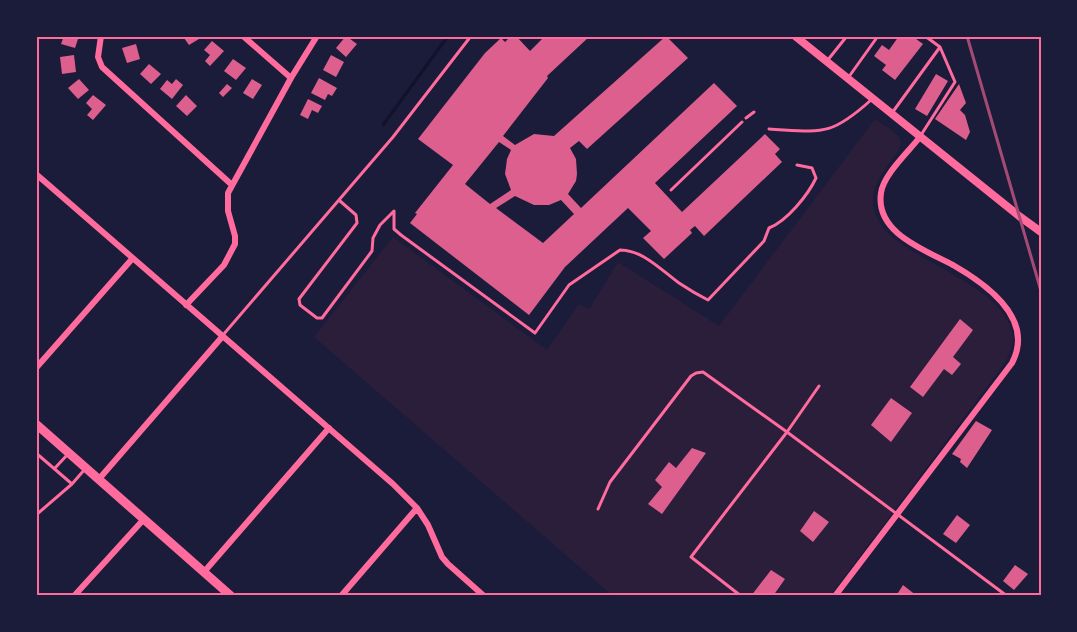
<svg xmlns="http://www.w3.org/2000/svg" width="1077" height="632" font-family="Montserrat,sans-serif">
  <rect width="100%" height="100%" fill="#1b1b3a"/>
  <path fill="#2a1e3b" d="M875 119C882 124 896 131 900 139 909 156 843 189 890 235 920 264 1010 290 1013 338 1013 345 1009 353 1007 360L830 596H613L314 337 393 237 547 350 579 304 589 309 618 262 719 326Z"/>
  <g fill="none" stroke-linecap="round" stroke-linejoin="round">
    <path stroke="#12122b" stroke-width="3" d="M383 125 448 36"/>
  </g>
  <path fill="#dd5f8e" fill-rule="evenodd" d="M64 36H79L75 48 61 44Z
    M187 36H204L189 45 184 38Z
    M346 36 357 44 346 57 336 48Z
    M511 36H516L530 51 545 36H590L547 76 548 78 503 136 515 145 534 134 554 136 666 36 688 58 587 149 579 141 570 148 576 159 577 174 576 181 568 194 581 208 714 83 737 106 655 183 682 212 765 134 780 149 775 154 782 162 704 236 695 226 690 230 692 233 664 259 643 238 651 231 628 208 565 267 529 315 410 223 417 214 415 213 453 165 418 139 485 53 501 38 505 42ZM499 142 511 150 507 159 505 174 511 190 490 204 465 184ZM515 196 534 205H549L561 200 574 214 543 243 496 208Z
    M899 36H912L923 44 895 80 882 70 886 65 874 56 882 45 889 50Z
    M212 41 224 51 210 66 205 61 210 55 204 50Z
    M136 44 140 59 127 63 122 48Z
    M74 55 76 72 62 74 60 57Z
    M331 55 344 62 336 77 323 70Z
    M233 59 246 68 236 80 224 71Z
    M149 64 161 74 151 84 140 74Z
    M936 74 948 81 927 116 915 109Z
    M319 78 337 88 332 96 328 94 325 100 311 93Z
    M79 79 89 90 78 99 68 88Z
    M176 79 183 85 172 99 160 89 167 80 172 84Z
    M252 79 262 85 253 99 243 93Z
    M227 84 232 88 223 97 219 93Z
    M959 84 966 103 960 110 965 115 970 132 966 140 935 119Z
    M93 95 106 105 93 120 87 115 92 109 86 103Z
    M186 95 197 106 187 116 176 106Z
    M308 99 322 106 318 113 312 110 308 119 300 115Z
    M960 319 973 330 953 357 961 364 952 375 944 369 923 397 910 387Z
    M891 398 912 413 891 442 871 425Z
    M976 421 992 430 967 468 960 462 961 459 952 454Z
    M692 448 706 453 662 514 648 504 662 487 655 480 669 462 676 468Z
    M814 511 829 522 813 542 800 531Z
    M957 515 970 525 956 543 943 534Z
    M1015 565 1028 574 1014 590 1003 581Z
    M771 570 785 579 773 596H751Z
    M903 585 917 596H896Z"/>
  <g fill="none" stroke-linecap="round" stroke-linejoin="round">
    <path stroke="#ff6b9d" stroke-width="3" d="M925 36 940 47
      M827 61 847 36
      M848 78 878 36
      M892 113 940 47 955 82 921 135
      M746 118 754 112
      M769 129C822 132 830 137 871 100
      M671 190 742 122
      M340 201 356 215 357 223 299 299 300 305 317 318H322L372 251 373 238 380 225 394 211
      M394 211V229L401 235 535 333 569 285 620 250C643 250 661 270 679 283 688 289 698 295 708 300L764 241 769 228C787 221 808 195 816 178L812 168 797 165
      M223 335 393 137 471 36
      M36 453 72 484
      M55 468 68 454
      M598 509 610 482 691 376 696 373 703 372 787 432 1007 596
      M36 515 72 484 85 469
      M741 596 691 557 787 432 819 386"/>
    <path stroke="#ff6b9d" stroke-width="6" d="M101 36 98 57 102 67 232 185
      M243 36 291 78
      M36 174 393 484 417 508 428 525 442 557 448 564 484 596
      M186 305 224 265 235 244V236L228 211V193L291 78 317 36
      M36 368 132 259
      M99 479 222 337
      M204 572 329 428
      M74 596 144 519
      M341 596 417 508
      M835 596 1012 363C1035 319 988 285 953 265 925 250 875 233 881 193 883 175 909 151 920 137"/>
    <path stroke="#ff6b9d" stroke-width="8" d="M795 36 1019 216 1041 232"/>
    <path stroke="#ff6b9d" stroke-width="9" d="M36 424 231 596"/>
    <path stroke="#a44b75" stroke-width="3" d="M967 36 1041 291"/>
  </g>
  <rect width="1077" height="632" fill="none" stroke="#1b1b3a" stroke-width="75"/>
  <rect x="38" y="38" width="1002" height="556" fill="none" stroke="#ff6b9d" stroke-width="2"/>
</svg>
